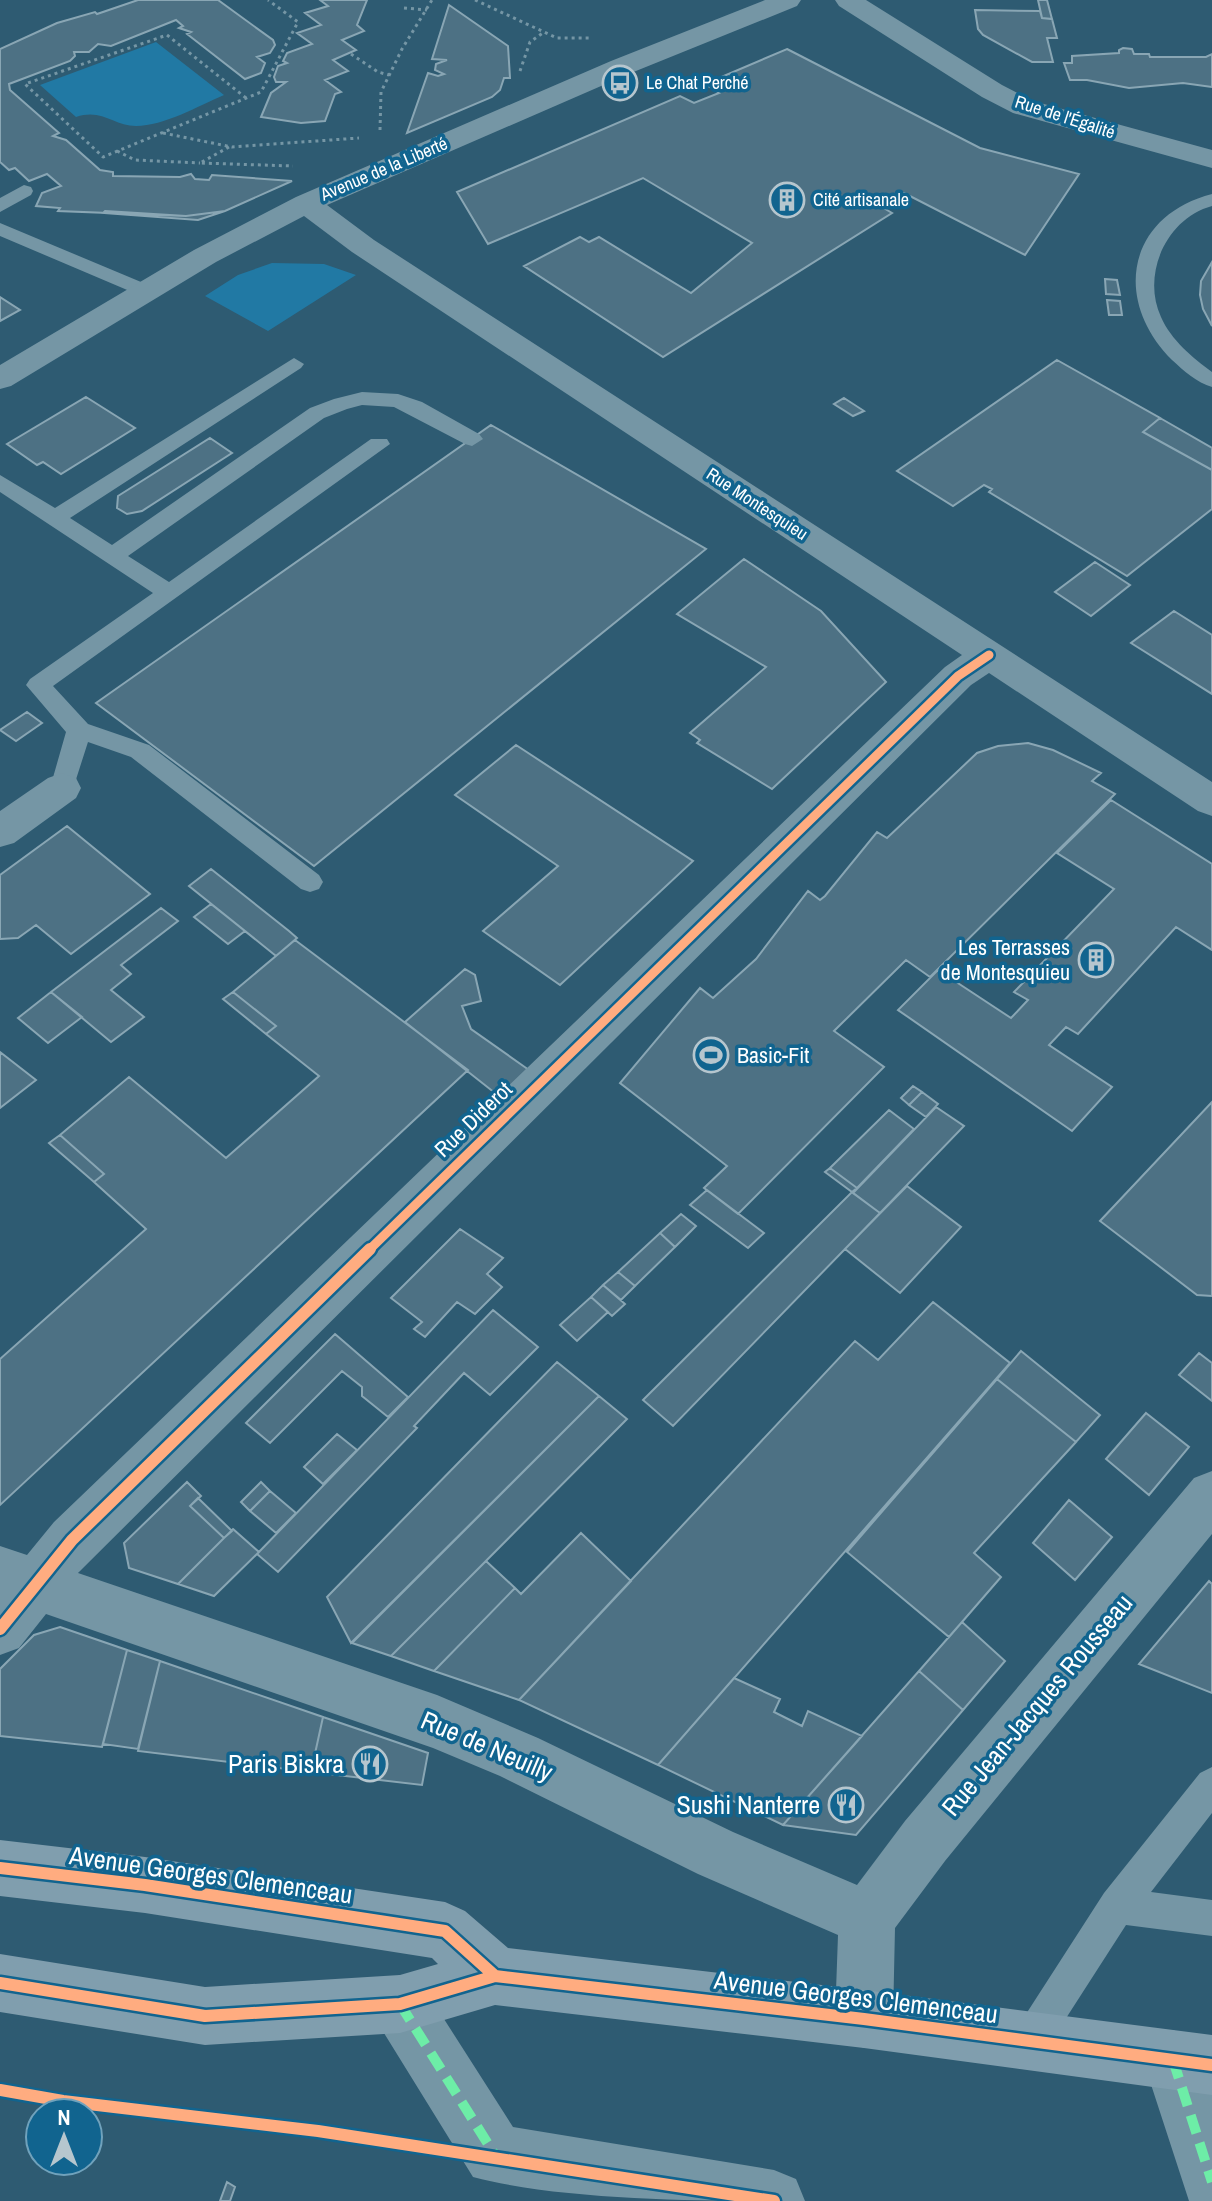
<svg xmlns="http://www.w3.org/2000/svg" width="1212" height="2201" font-family="'Archivo Narrow',sans-serif">
  <rect width="100%" height="100%" fill="#2e5b72"/>
  <path fill="#2179a4" d="M156 42 224 95C198 106 164 126 136 126 114 126 102 108 76 117L40 85Z
    M272 263 324 264 356 275 268 331 205 296 238 275Z"/>
  <path fill="#4d7184" stroke="#89a6b4" stroke-width="2" d="M138 0H218L273 40 275 45 270 53 257 57 265 63 261 73 245 79 187 34 191 32 179 28 183 26 176 20 111 46 98 44 89 52H74L75 56 70 61 9 84 10 90 59 133 53 136 66 140 100 170 113 172V176L180 177 191 174 195 179 209 180 212 175 292 181 225 211 186 216 58 211 60 208 36 206 42 193 61 186 47 174 29 181 15 168 9 170 0 162V49L57 23 95 12 97 14Z
    M320 0H367L357 25 364 31 342 40 356 50 333 60 348 71 325 80 341 92 335 94 325 121 301 123 261 117 271 93 286 82H276L274 77 278 66 287 63 283 61 287 53 312 44 297 33 321 25 305 13 328 6Z
    M1038 0H1047L1052 19 1042 18Z
    M449 5 508 46 510 78H504L500 90 492 97 407 133 428 73 438 76 444 74 435 70 436 64 447 60 432 59Z
    M975 10 1040 11 1042 18 1052 19 1057 38H1047L1053 62H1032L983 35 978 29Z
    M1123 48 1132 49 1134 54H1149L1150 57H1206L1212 54V87L1183 83 1129 88 1087 80H1070L1064 63H1072V56L1119 53V50Z
    M787 49 980 148 1079 174 1025 255 904 193 882 207 892 213 663 357 524 266 580 237 589 242 599 237 691 293 752 243 643 178 488 244 457 192 680 96 694 103 719 93 705 84Z
    M105 211 186 216 225 211 198 220 103 213Z
    M1212 262V326L1203 309 1200 295 1201 281Z
    M1105 279 1117 280 1120 295 1106 294Z
    M0 297 20 310 0 321Z
    M1107 300 1120 301 1122 315H1109Z
    M1057 360 1160 418 1143 432 1212 470V509L1127 576 989 492 992 489 984 485 953 506 897 471Z
    M86 397 135 428 61 474 43 462 37 465 7 444Z
    M844 398 864 411 853 416 834 404Z
    M1160 418 1212 448V470L1143 432Z
    M491 425 706 549 314 866 96 703Z
    M210 438 232 453 142 511 127 514 117 508 118 496Z
    M744 559 821 611 886 682 772 789 697 743 700 740 690 733 766 667 677 614Z
    M1095 562 1130 585 1091 616 1055 592Z
    M1174 611 1212 635V694L1131 643Z
    M27 712 42 723 16 741 0 730Z
    M1028 743 1053 750 1101 773 1092 781 1115 794 930 977 906 960 834 1031 884 1067 738 1214 704 1188 727 1166 620 1083 700 988 713 998 756 959 808 891 820 900 825 896 877 832 887 838 977 753 998 746Z
    M516 745 693 861 560 985 483 931 558 866 455 795Z
    M1111 800 1212 864V950L1176 927 1078 1034 1066 1027 1049 1045 1112 1087 1072 1131 898 1010 938 970 1011 1018 1028 1000 1014 992 1114 889 1057 853Z
    M67 826 150 894 71 954 36 925 18 938 0 939V875Z
    M211 869 289 931 297 938 276 956 189 886Z
    M211 904 245 931 228 944 194 917Z
    M161 908 178 921 121 965 131 974 111 990 144 1017 111 1042 51 992Z
    M295 940 468 1070 0 1505V1359L146 1229 94 1182 104 1174 60 1135 129 1077 226 1158 319 1076 266 1034 276 1026 233 992Z
    M465 969 475 975 481 1001 462 1006 471 1029 529 1070 500 1097 405 1022Z
    M51 992 82 1017 48 1043 18 1018Z
    M233 992 276 1026 266 1034 223 999Z
    M0 1052 36 1080 0 1108Z
    M913 1086 922 1092 909 1105 901 1098Z
    M922 1092 938 1104 926 1117 909 1105Z
    M1212 1102V1296L1197 1295 1100 1221Z
    M936 1107 964 1126 880 1213 853 1193Z
    M889 1110 914 1129 857 1188 830 1168Z
    M60 1135 104 1174 94 1182 49 1143Z
    M830 1168 857 1188 852 1192 825 1172Z
    M907 1186 961 1227 900 1293 845 1249Z
    M707 1190 764 1233 748 1248 690 1205Z
    M852 1192 880 1213 673 1426 643 1400Z
    M681 1214 696 1226 675 1247 660 1233Z
    M460 1229 503 1258 487 1274 502 1287 475 1314 457 1302 425 1337 414 1329 422 1322 391 1298Z
    M660 1233 675 1247 635 1286 618 1272Z
    M618 1272 635 1286 621 1300 603 1285Z
    M603 1285 625 1304 612 1316 591 1297Z
    M591 1297 608 1312 577 1341 560 1325Z
    M933 1302 1010 1363 658 1765 519 1700 855 1341 878 1360Z
    M493 1310 538 1347 490 1395 464 1373 414 1426 417 1428 278 1572 257 1554Z
    M335 1334 408 1397 388 1417 362 1396V1387L342 1371 270 1443 246 1423Z
    M1021 1351 1100 1415 1076 1442 997 1379Z
    M1199 1353 1212 1363V1401L1179 1375Z
    M557 1362 599 1396 351 1643 327 1597Z
    M997 1379 1076 1442 974 1553 1001 1577 949 1637 847 1552Z
    M599 1396 627 1419 465 1582 391 1656 352 1643Z
    M1146 1413 1189 1447 1149 1495 1106 1459Z
    M337 1434 357 1450 323 1484 304 1467Z
    M187 1482 201 1496 190 1506 224 1538 178 1584 129 1568 124 1543Z
    M261 1482 270 1491 250 1511 241 1502Z
    M270 1491 296 1513 276 1533 250 1511Z
    M198 1498 232 1531 224 1538 190 1506Z
    M1069 1500 1112 1537 1075 1580 1033 1543Z
    M233 1529 259 1552 257 1554 214 1596 178 1584Z
    M581 1533 631 1581 519 1700 434 1671 515 1588 521 1594Z
    M486 1561 515 1588 434 1671 391 1656Z
    M1209 1581 1212 1584V1693L1139 1664Z
    M962 1622 1005 1661 963 1710 919 1671Z
    M60 1627 127 1650 102 1747 0 1736V1669L34 1635Z
    M127 1650 160 1661 138 1749 103 1744Z
    M160 1661 323 1717 311 1772 138 1751Z
    M919 1671 963 1710 856 1835 783 1825Z
    M734 1678 780 1699 774 1712 802 1726 808 1711 862 1736 783 1825 658 1765Z
    M323 1717 428 1753 422 1785 311 1772Z
    M227 2182 235 2187 230 2201H220Z"/>
  <g fill="none" stroke-linecap="round" stroke-linejoin="round">
    <path stroke="#7596a5" stroke-width="3" stroke-dasharray="3 4" stroke-linecap="butt" d="M475 0 557 38H590
      M404 8 427 10
      M351 54 378 72 389 75
      M520 71 530 42 544 32
      M246 98 167 35 25 84 103 157 261 92 298 22 268 0
      M380 130 381 92 402 49 432 0
      M163 133 232 147 359 138
      M229 147 200 163 293 166
      M117 151 135 160 200 163"/>
    <path fill="#7596a5" fill-rule="evenodd" d="M24 185 31 187 33 191 31 195 0 212V198Z
      M1212 194V206C1167 218 1141 274 1161 317 1171 340 1193 358 1212 372V387C1197 383 1183 370 1172 360 1112 300 1127 216 1212 194Z
      M0 223 153 287 156 291 146 297 139 295 0 236Z
      M294 358 304 364 301 368 70 518 112 545 310 408 334 399 362 392 398 394 422 402 479 434 483 439 472 446 465 444 394 407 362 405 347 409 324 418 128 556 169 582 371 439H387L390 444 53 686 88 724 149 745 319 875 323 882 319 889 310 892 301 889 131 757 88 742 71 795 62 797 53 795 50 788 66 732 26 685 30 679 153 593 0 492V475L55 508Z
      M1212 1767V1813L1151 1892 1212 1900V1936L1126 1925 1043 2054 1030 2060 1017 2054 1011 2041 1017 2028 1104 1893 1200 1773Z"/>
    <path fill="#7596a5" fill-rule="evenodd" d="M765 0H801L797 6 631 73 327 205 374 240 1212 782V816L1198 811 989 673 971 685 78 1573 437 1695 538 1738 733 1832 857 1885 905 1821 1194 1478 1212 1471V1534L945 1861 895 1928 893 2019 885 2040 864 2048 843 2040 835 2019 838 1935 698 1874 500 1776 433 1748 46 1614 19 1648 0 1655V1546L27 1555 54 1522 945 667 962 655 352 252 304 216 216 262 11 386 0 389V365L194 250 296 197 611 61Z
      M835 0H866L1002 85 1033 101 1212 150V168L1013 113 982 97 839 6Z
      M62 773 76 778 81 788 76 798 14 843 0 847V811L48 778Z
      M400 1975 421 1983 513 2127 774 2170 796 2179 805 2201C706 2201 564 2201 473 2177L379 2025 371 2004 379 1983Z
      M1173 2030 1194 2039 1212 2088V2201H1189L1143 2060 1152 2039Z"/>
    <path fill="#809eae" fill-rule="evenodd" d="M0 1840 145 1857 445 1902 465 1911 508 1948 864 1990 1212 2035V2095L864 2048 495 2005 400 2033 205 2045 0 2012V1954L205 1987 400 1975 438 1964 432 1958 145 1913 0 1896Z"/>
    <path stroke="#6deda7" stroke-width="10" stroke-dasharray="19 10" stroke-linecap="butt" d="M400 2004 495 2155
      M1173 2060 1212 2182"/>
    <g stroke="#11648f" stroke-width="14">
      <path id="cycleway-far1" d="M368 1251 958 676 989 655"/>
    </g>
    <g stroke="#11648f" stroke-width="17">
      <path id="cycleway" d="M0 1629 72 1540 370 1249
        M0 1868 145 1885 445 1931 495 1976
        M0 1983 205 2016 400 2004 495 1976 864 2019 1212 2065
        M0 2090 63 2101 318 2131 774 2201"/>
    </g>
    <use href="#cycleway-far1" stroke="#ffac80" stroke-width="9"/>
    <use href="#cycleway" stroke="#ffac80" stroke-width="12"/>
  </g>
  <defs>
    <g id="bus-ring" transform="scale(1.8)"><circle r="9.5" fill="#11648f" stroke="#b6c6ce" stroke-width="1.5"/><path d="M-5-6H5V4H4V6H2V4H-2V6H-4V4H-5ZM-3.5-4V0h7V-4ZM-3.5 1.2v1.5H-2V1.2ZM2 1.2v1.5H3.5V1.2Z" fill="#b6c6ce"/></g>
    <g id="building-ring" transform="scale(1.8)"><circle r="9.5" fill="#11648f" stroke="#b6c6ce" stroke-width="1.5"/><path d="M-4-6H4V6H1V3H-1V6H-4ZM-2.5-4.3h1.7v1.8h-1.7ZM.8-4.3h1.7v1.8H.8ZM-2.5-1h1.7V.8h-1.7ZM.8-1h1.7V.8H.8Z" fill="#b6c6ce"/></g>
    <g id="stadium-ring" transform="scale(1.8)"><circle r="9.5" fill="#11648f" stroke="#b6c6ce" stroke-width="1.5"/><path d="M0-5a6.5 5 0 1 0 0 10a6.5 5 0 1 0 0-10ZM-3.5-1.8h7v3.6h-7Z" fill="#b6c6ce"/></g>
    <g id="restaurant-ring" transform="scale(1.8)"><circle r="9.5" fill="#11648f" stroke="#b6c6ce" stroke-width="1.5"/><path d="M-5-6h1v4h1v-4h1v4h1v-4h1v5L-1.5 .5V6h-2V.5L-5-1ZM5-6V6H3V1.5H1.5Q1.5-4 5-6Z" fill="#b6c6ce"/></g>
  </defs>
  <g fill-rule="evenodd">
    <use href="#bus-ring" x="620" y="83"/>
    <use href="#building-ring" x="787" y="200"/>
    <use href="#building-ring" x="1096" y="960"/>
    <use href="#stadium-ring" x="711" y="1055"/>
    <use href="#restaurant-ring" x="370" y="1764"/>
    <use href="#restaurant-ring" x="846" y="1805"/>
  </g>
  <g text-anchor="middle" stroke-width="7" stroke-linejoin="round" paint-order="stroke">
    <g font-size="18" fill="#fff" stroke="#11648f" text-anchor="start">
      <text x="646" y="89">Le Chat Perché</text>
      <text x="813" y="206">Cité artisanale</text>
    </g>
    <g font-size="18" fill="#fff" stroke="#11648f">
      <text transform="translate(1065 117) rotate(18)" y="6">Rue de l'Égalité</text>
      <text transform="translate(384 169) rotate(-23)" y="6">Avenue de la Liberté</text>
      <text transform="translate(757 504) rotate(33)" y="6">Rue Montesquieu</text>
    </g>
    <g font-size="22" fill="#fff" stroke="#11648f" text-anchor="end">
      <text x="1070" y="955">Les Terrasses<tspan x="1070" dy="25">de Montesquieu</tspan></text>
      <text x="737" y="1063" text-anchor="start">Basic-Fit</text>
    </g>
    <g font-size="22" fill="#fff" stroke="#11648f">
      <text transform="translate(473 1119) rotate(-44)" y="8">Rue Diderot</text>
    </g>
    <g font-size="26" fill="#fff" stroke="#11648f">
      <text transform="translate(1037 1705) rotate(-50)" y="9">Rue Jean-Jacques Rousseau</text>
      <text transform="translate(487 1746) rotate(23)" y="9">Rue de Neuilly</text>
      <text transform="translate(211 1875) rotate(8)" y="9">Avenue Georges Clemenceau</text>
      <text transform="translate(856 1997) rotate(7)" y="9">Avenue Georges Clemenceau</text>
    </g>
    <g font-size="26" fill="#fff" stroke="#11648f" text-anchor="end">
      <text x="344" y="1773">Paris Biskra</text>
      <text x="820" y="1814">Sushi Nanterre</text>
    </g>
  </g>
  <g transform="translate(64 2137)"><circle r="38" fill="#11648f" stroke="#70a2bc" stroke-width="2"/>
  <path d="M0-6L14 30L0 20L-14 30Z" fill="#b6c6ce"/>
  <text y="-12" font-size="22" font-weight="bold" text-anchor="middle" fill="#ffffff">N</text>
  </g>
</svg>
